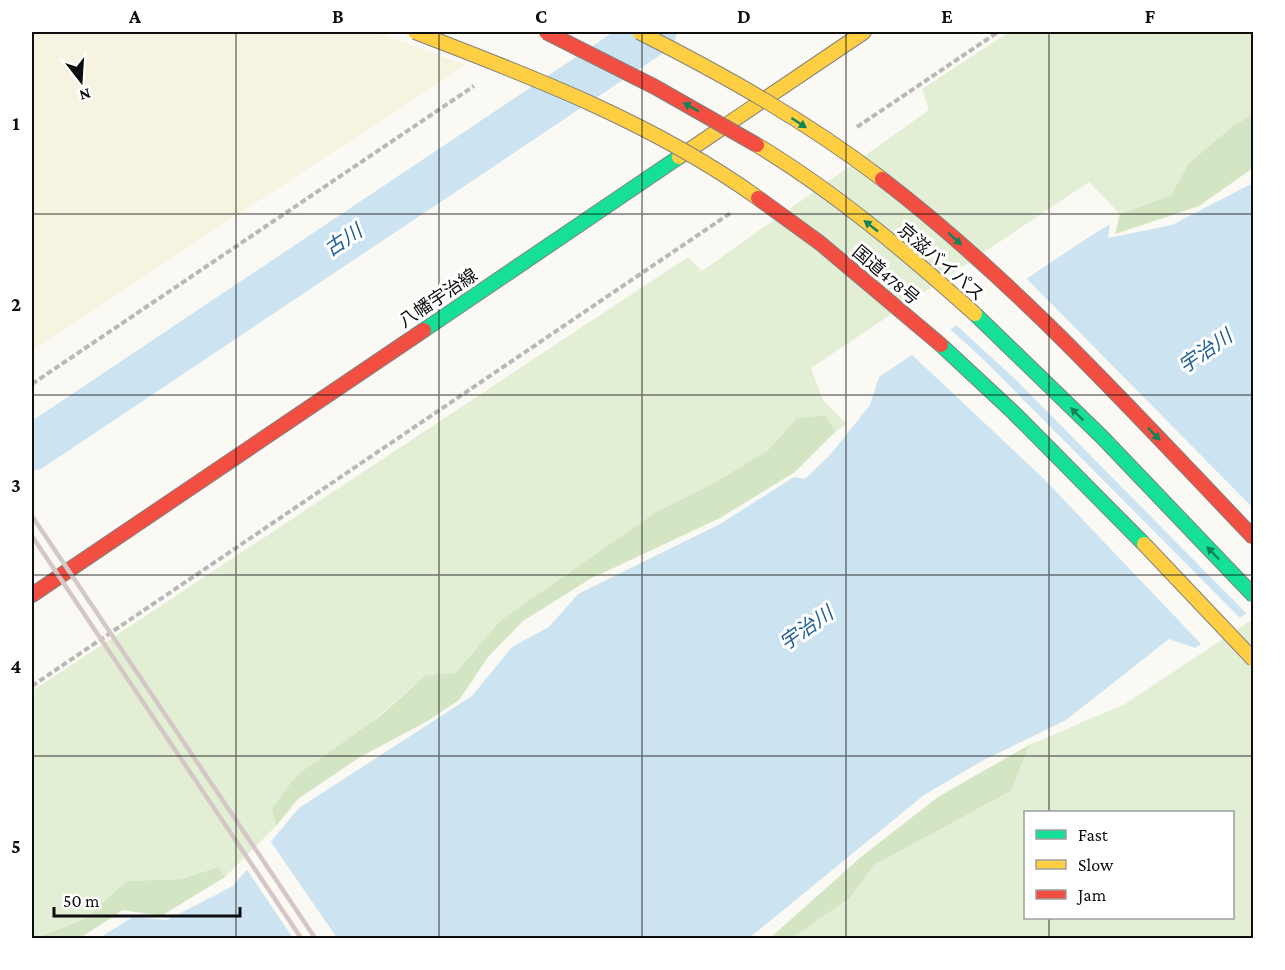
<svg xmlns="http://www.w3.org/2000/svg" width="1285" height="970" font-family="'Crimson Pro','Noto Sans JP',serif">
  <rect width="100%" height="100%" fill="#faf9f4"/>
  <path fill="#f6f4e1" d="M32 32H376L465 65 32 350Z"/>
  <path fill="#e3efd5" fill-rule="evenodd" d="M1009 32H1253V114L1233 126 1189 163 1171 195 1120 214 1089 182 811 368 823 400 847 424 835 432 826 415 797 418 768 450 712 484 656 512 501 620 455 673 426 675 272 808 276 826 225 877 219 868 182 879 126 881 85 919 32 938V691L688 257 702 271 929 110 922 89Z
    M1253 619V935L1248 938H792L850 898 874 865 1011 791 1029 745 1125 704ZM1026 812H1232V918H1026Z"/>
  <path fill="#d4e5c4" d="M1253 114V168L1199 206 1115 234 1120 214 1171 195 1189 163 1233 126Z
    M826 415 835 432 795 472 720 518 590 579 523 621 488 657 459 700 426 722 360 757 298 799 276 826 272 808 297 775 379 717 426 675 455 673 501 620 656 512 712 484 768 450 797 418Z
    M1029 745 1011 791 874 865 850 898 792 938H770L861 857 938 797Z
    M219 867 225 877 161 916 123 910 80 938H34L85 919 126 881 182 879Z"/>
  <path fill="#cce3f2" d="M1253 183V609L1195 648 1169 639 1066 720 982 761 924 795 749 938H99L133 917 167 920 233 886 299 808 472 696 512 647 549 627 578 594 720 524 794 477 805 479 830 455 870 405 879 377 1083 241 1110 224 1108 238 1172 225Z"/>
  <path fill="#faf9f4" d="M1024 276 1253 508 1254 613 1249 616 1014 378 954 323Z
    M948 327 984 360 1242 620 1203 646 1044 479 910 353Z
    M269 839 337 938H293L245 867Z"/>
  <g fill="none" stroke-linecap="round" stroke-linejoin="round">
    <path stroke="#cce3f2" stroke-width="45" d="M32 448 654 32"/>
    <g stroke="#82817f" stroke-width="16">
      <path id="fast" d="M424 330 679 157"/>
    </g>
    <g stroke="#82817f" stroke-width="16">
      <path id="slow" d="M679 157 864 32"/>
    </g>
    <g stroke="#82817f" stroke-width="16">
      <path id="jam" d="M32 595 424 330"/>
    </g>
    <path stroke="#b8b8b7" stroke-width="4" stroke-dasharray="6 3" stroke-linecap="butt" d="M857 127 998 32
      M32 384 474 86
      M32 686 732 212"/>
    <use href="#fast" stroke="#16e098" stroke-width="14"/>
    <use href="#slow" stroke="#ffcf43" stroke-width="14"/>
    <use href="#jam" stroke="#f24e42" stroke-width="14"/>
    <path stroke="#d5c7c6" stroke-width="4.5" d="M32 516 315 938
      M32 536 301 938"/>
    <g stroke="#82817f" stroke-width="16" stroke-linecap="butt">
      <path id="fast-bridge" d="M975 314 1102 437 1254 596
        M941 345 1014 413 1144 544"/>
    </g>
    <g stroke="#82817f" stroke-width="16" stroke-linecap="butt">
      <path id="slow-bridge" d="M415 32C533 77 655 124 758 198
        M639 32C724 75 806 121 882 179
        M757 145C835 192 907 253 975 314
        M1144 544 1254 660"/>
    </g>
    <g stroke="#82817f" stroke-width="16" stroke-linecap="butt">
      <path id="jam-bridge" d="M546 32 655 87 757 145
        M882 179C1019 284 1135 414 1254 538
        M758 198 820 243 941 345"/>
    </g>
    <use href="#fast-bridge" stroke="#16e098" stroke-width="14"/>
    <use href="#slow-bridge" stroke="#ffcf43" stroke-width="14"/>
    <use href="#jam-bridge" stroke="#f24e42" stroke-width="14"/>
  </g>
  <defs><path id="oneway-solid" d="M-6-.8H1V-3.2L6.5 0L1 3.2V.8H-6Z" transform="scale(1.5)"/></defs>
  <g fill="#12825a">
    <use href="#oneway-solid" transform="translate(691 107) rotate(-151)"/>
    <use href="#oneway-solid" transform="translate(799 123) rotate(33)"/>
    <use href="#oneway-solid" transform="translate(871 226) rotate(-142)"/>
    <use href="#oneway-solid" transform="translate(955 239) rotate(42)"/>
    <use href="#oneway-solid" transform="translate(1077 414) rotate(-135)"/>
    <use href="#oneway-solid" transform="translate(1154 434) rotate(46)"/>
    <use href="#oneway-solid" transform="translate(1213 553) rotate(-134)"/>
  </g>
  <path fill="none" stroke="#0e0e0e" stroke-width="1.5" stroke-opacity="0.55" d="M236 32V938M439 32V938M642 32V938M846 32V938M1049 32V812M32 214H1254M32 395H1254M32 575H1254M32 756H1254M1049 918V938"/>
  <g text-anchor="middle" stroke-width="6" stroke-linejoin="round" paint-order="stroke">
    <g font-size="18" fill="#0e0e0e" stroke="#fff">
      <text transform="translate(941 262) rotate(41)" y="6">京滋バイパス</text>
      <text transform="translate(886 275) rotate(40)" y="6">国道478号</text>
      <text transform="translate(438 298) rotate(-34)" y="6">八幡宇治線</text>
    </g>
    <g font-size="20" font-style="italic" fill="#216095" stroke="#fff">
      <text transform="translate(343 240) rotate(-34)" y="7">古川</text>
      <text transform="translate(1205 351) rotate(-35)" y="7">宇治川</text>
      <text transform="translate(806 628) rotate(-35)" y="7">宇治川</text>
    </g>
  </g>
  <rect width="1285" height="970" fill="none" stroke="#ffffff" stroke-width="66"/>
  <rect x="1024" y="811" width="210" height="108" fill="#ffffff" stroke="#9f9f9f" stroke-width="1.5"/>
  <rect x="1036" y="830" width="30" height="9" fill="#16e098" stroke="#9f9f9f" stroke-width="1.5"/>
  <text x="1078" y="841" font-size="18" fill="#0e0e0e">Fast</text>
  <rect x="1036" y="860" width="30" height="9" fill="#ffcf43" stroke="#9f9f9f" stroke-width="1.5"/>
  <text x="1078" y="871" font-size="18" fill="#0e0e0e">Slow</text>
  <rect x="1036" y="890" width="30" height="9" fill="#f24e42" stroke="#9f9f9f" stroke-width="1.5"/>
  <text x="1078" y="901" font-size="18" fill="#0e0e0e">Jam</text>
  <g transform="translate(81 81) rotate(163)" stroke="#ffffff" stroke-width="4.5" paint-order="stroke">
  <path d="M0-4.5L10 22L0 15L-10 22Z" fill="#0e0e0e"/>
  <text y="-9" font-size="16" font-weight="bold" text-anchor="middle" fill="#0e0e0e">N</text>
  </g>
  <path d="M54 907v9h186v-9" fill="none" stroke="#0e0e0e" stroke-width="3"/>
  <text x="63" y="907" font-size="18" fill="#0e0e0e" stroke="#ffffff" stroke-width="4.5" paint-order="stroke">50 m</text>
  <rect x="33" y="33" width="1219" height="904" fill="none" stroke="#0e0e0e" stroke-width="2"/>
  <g font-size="20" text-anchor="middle" font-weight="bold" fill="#0e0e0e">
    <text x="135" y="23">A</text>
    <text x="338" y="23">B</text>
    <text x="541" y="23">C</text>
    <text x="744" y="23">D</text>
    <text x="947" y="23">E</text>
    <text x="1150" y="23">F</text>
    <text x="16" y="130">1</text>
    <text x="16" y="311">2</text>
    <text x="16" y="492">3</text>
    <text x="16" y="673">4</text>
    <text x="16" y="853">5</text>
  </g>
</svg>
